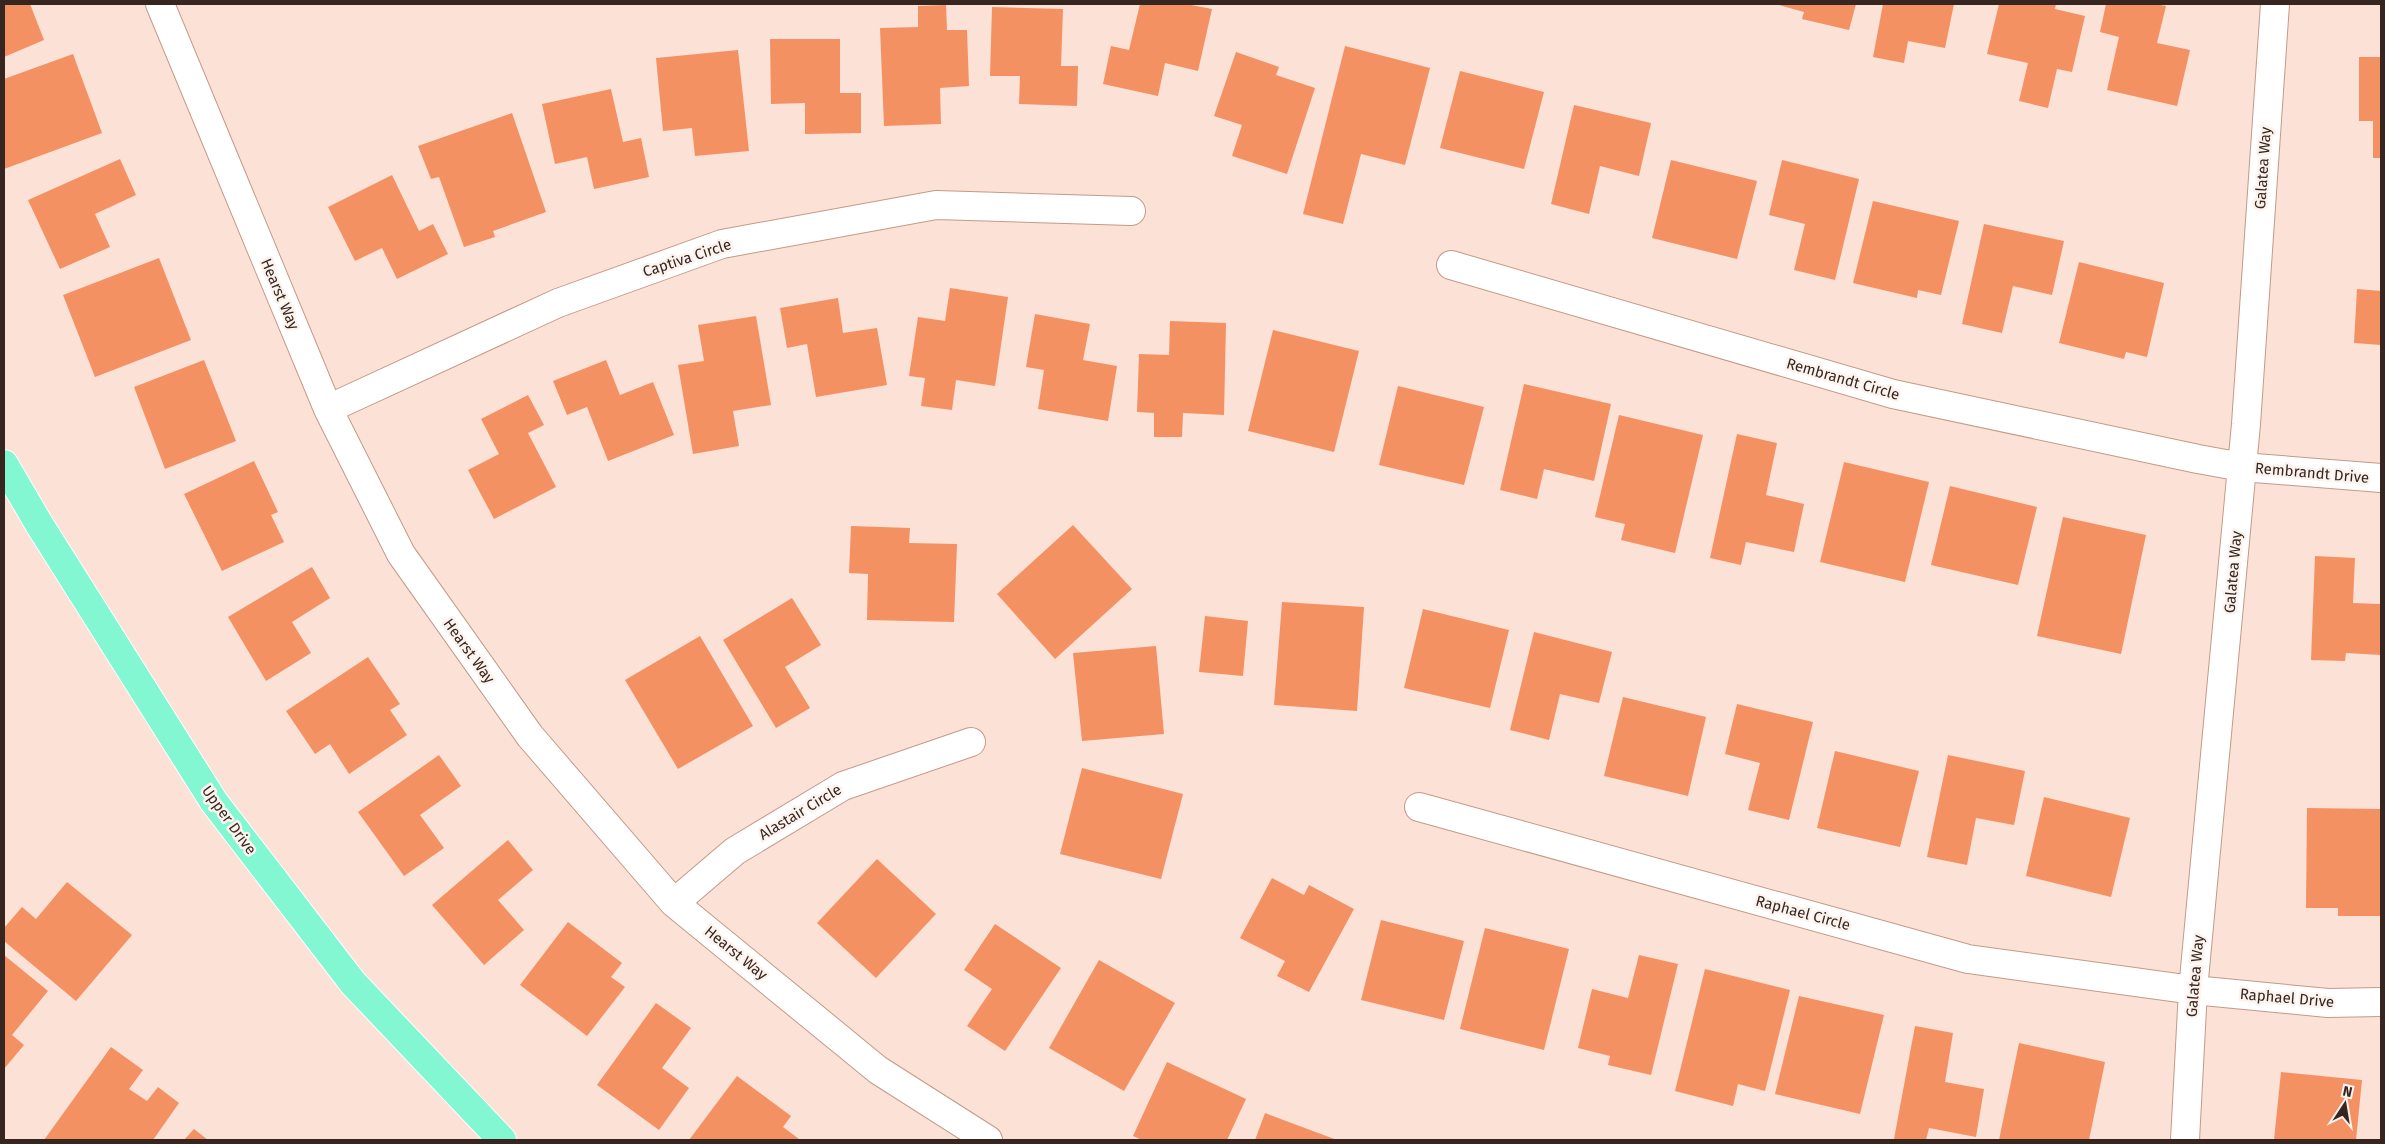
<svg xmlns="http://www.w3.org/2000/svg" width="2385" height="1144" font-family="'Fira Sans',sans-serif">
  <rect width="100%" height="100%" fill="#fce1d6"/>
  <path fill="#f49163" d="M4 4H30L44 40 4 57Z
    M1140 4H1186L1212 9 1198 71 1165 63 1158 96 1103 84 1111 46 1129 50Z
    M1775 4H1856L1849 30 1802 19 1804 12Z
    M1883 4H1954L1945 48 1908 41 1904 63 1873 57Z
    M1999 4H2056L2055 9 2085 16 2072 72 2057 69 2048 108 2019 101 2028 63 1987 54Z
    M2106 4H2154L2166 6 2157 43 2190 50 2177 106 2107 90 2119 37 2100 32Z
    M946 5 947 30H967L969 86 940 88 941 124 884 126 880 28 918 27V6Z
    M992 7 1063 9 1061 66H1078L1077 106 1019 104 1020 76H990Z
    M770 39H840V93H861V133L805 134V103L771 104Z
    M1345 46 1430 68 1405 165 1361 154 1343 224 1303 214Z
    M738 50 749 151 695 156 692 128 663 131 656 58Z
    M1236 52 1279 67 1276 75 1315 88 1287 174 1232 156 1242 125 1214 116Z
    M73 54 102 133 4 169V79Z
    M2359 57H2381V158H2373V121H2359Z
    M1460 71 1544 92 1524 169 1440 148Z
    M611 89 623 142 641 138 649 177 594 189 587 157 555 164 542 104Z
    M1574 105 1651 123 1639 176 1600 166 1589 214 1551 204Z
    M512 113 546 212 493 231 495 237 464 247 439 177 431 179 418 146Z
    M120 159 136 195 95 214 110 247 60 269 28 200Z
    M1671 160 1757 181 1737 259 1652 238Z
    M1782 160 1859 179 1835 280 1794 270 1805 224 1769 215Z
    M392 175 419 231 433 224 448 254 397 279 382 248 355 261 328 207Z
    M1873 201 1959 221 1941 295 1918 290 1917 298 1853 283Z
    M1984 224 2064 241 2052 295 2013 286 2002 333 1962 324Z
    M159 258 191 340 95 377 63 295Z
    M2079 262 2164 283 2147 357 2126 352 2124 359 2059 343Z
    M950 288 1008 297 995 386 956 380 952 410 921 406 925 378 909 376 918 317 945 321Z
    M2357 289 2381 291V345L2354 343Z
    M838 298 843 333 877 328 887 385 816 397 807 344 787 348 780 308Z
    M1035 314 1090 324 1083 360 1117 366 1108 421 1038 409 1044 370 1026 367Z
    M756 316 771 405 733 411 739 446 693 454 678 365 704 361 698 325Z
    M1170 321 1226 323 1224 415 1183 413 1182 437H1154V413L1137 412 1139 354 1169 355Z
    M1273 330 1359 351 1334 452 1248 431Z
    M204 360 236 441 165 469 134 387Z
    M606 360 620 395 653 382 674 435 608 461 587 407 567 415 553 381Z
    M1524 384 1611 404 1594 481 1544 469 1537 499 1500 490Z
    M1398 386 1484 407 1464 485 1379 465Z
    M528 395 544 425 528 433 556 487 494 519 468 470 499 454 481 419Z
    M1619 415 1703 435 1675 553 1621 540 1625 524 1595 517Z
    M1737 434 1777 443 1766 495 1804 504 1794 552 1746 542 1741 565 1710 558Z
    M254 461 278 512 271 515 284 542 222 571 184 494Z
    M1844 462 1929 482 1905 582 1820 562Z
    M1950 486 2037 507 2018 585 1931 565Z
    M2063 517 2146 535 2121 654 2037 636Z
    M1073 525 1132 589 1055 659 997 594Z
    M851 526 910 528 909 543 957 544 954 622 867 620 868 574 849 573Z
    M2315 556 2355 558 2353 603 2381 604V655L2346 653 2345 661 2311 660Z
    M312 567 330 598 292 622 311 653 266 681 228 617Z
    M792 598 821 645 785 667 810 708 776 728 723 640Z
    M1282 602 1364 607 1357 711 1274 705Z
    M1423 609 1509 630 1490 708 1404 688Z
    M1205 616 1248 621 1243 676 1199 672Z
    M1534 632 1612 652 1599 703 1560 694 1549 740 1510 730Z
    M700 636 753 726 678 769 625 680Z
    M1156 646 1164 734 1082 741 1073 653Z
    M368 657 400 704 390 710 407 735 349 774 330 744 315 754 286 711Z
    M1623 697 1706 717 1688 796 1604 776Z
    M1737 704 1813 722 1789 820 1748 810 1760 763 1725 754Z
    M1835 751 1919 771 1900 847 1817 828Z
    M439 755 461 786 420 815 444 848 404 876 358 812Z
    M1948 755 2025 771 2014 825 1976 818 1967 865 1927 857Z
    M1082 768 1183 794 1161 879 1060 854Z
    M2044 797 2130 818 2111 897 2026 876Z
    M2307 808 2381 809V916H2338V908H2306Z
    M508 840 533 870 498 900 524 930 484 965 432 905Z
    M877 859 936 914 876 978 817 923Z
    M1272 878 1304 895 1309 885 1354 909 1309 992 1277 976 1285 961 1240 938Z
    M67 882 132 935 76 1001 4 941V928L22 907 36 919Z
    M1381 920 1464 941 1444 1020 1361 1000Z
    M568 922 622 963 611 977 625 987 587 1036 520 985Z
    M995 924 1061 968 1005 1051 967 1026 992 989 964 970Z
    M1485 928 1569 949 1544 1050 1460 1029Z
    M4 955 48 991 12 1035 24 1045 4 1069Z
    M1639 955 1678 964 1651 1075 1608 1065 1610 1056 1578 1048 1592 989 1628 998Z
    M1099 960 1175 1003 1124 1091 1049 1048Z
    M1705 969 1790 990 1765 1091 1738 1084 1733 1106 1675 1091Z
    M1799 996 1884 1015 1860 1114 1775 1094Z
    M656 1003 691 1028 662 1068 689 1088 659 1130 597 1085Z
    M1915 1026 1953 1033 1945 1082 1984 1089 1976 1137 1929 1128 1926 1140 1894 1139Z
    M2019 1043 2105 1062 2089 1140H1999Z
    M111 1047 143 1070 129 1089 147 1101 158 1087 179 1103 153 1140H44Z
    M1167 1062 1246 1099 1227 1140H1142L1133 1136Z
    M2281 1072 2362 1080 2356 1140H2274Z
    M737 1076 791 1116 783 1127 799 1139 798 1140H689Z
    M1265 1113 1337 1140H1255Z
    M194 1129 208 1140H184Z"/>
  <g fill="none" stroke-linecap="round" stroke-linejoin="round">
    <g stroke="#c39a88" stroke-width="30">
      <path id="minor" d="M160 4 328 409 401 554 530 736 674 903 878 1070 988 1140
        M1451 265 1893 394 2198 459 2242 467 2381 478
        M328 409 558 303 722 244 936 205 1131 211
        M1419 807 1968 959 2193 990 2328 1003 2381 1002
        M674 903 735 851 843 786 971 742
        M2185 1140 2193 990 2246 424 2275 4"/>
    </g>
    <g stroke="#fff" stroke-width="30">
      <path id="major" d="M4 464 39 524 214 802 353 983 502 1140"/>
    </g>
    <use href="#minor" stroke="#fff" stroke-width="28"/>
    <use href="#major" stroke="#82f7d2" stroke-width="28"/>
  </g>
  <g text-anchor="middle" stroke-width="5" stroke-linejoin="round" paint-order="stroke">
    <g font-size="15" fill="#36261f" stroke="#fcf3ef">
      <text transform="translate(2263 168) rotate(-86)" y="5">Galatea Way</text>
      <text transform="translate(687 258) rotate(-18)" y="5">Captiva Circle</text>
      <text transform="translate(280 294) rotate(67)" y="5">Hearst Way</text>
      <text transform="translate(1843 379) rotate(16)" y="5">Rembrandt Circle</text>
      <text transform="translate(2312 473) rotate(5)" y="5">Rembrandt Drive</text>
      <text transform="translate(2233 572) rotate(-85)" y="5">Galatea Way</text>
      <text transform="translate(469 651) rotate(54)" y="5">Hearst Way</text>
      <text transform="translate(800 812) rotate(-31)" y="5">Alastair Circle</text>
      <text transform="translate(229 820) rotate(54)" y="5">Upper Drive</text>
      <text transform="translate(1803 913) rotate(15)" y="5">Raphael Circle</text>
      <text transform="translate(736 953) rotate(39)" y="5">Hearst Way</text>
      <text transform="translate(2195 976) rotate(-85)" y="5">Galatea Way</text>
      <text transform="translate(2287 998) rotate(5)" y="5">Raphael Drive</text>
    </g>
  </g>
  <rect width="2385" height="1144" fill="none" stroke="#36261f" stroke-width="10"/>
  <g transform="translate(2345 1104) rotate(12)" stroke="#fcf3ef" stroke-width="4" paint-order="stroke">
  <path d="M0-4L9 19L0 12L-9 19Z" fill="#36261f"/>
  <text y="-8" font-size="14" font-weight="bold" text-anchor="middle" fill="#36261f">N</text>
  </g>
</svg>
